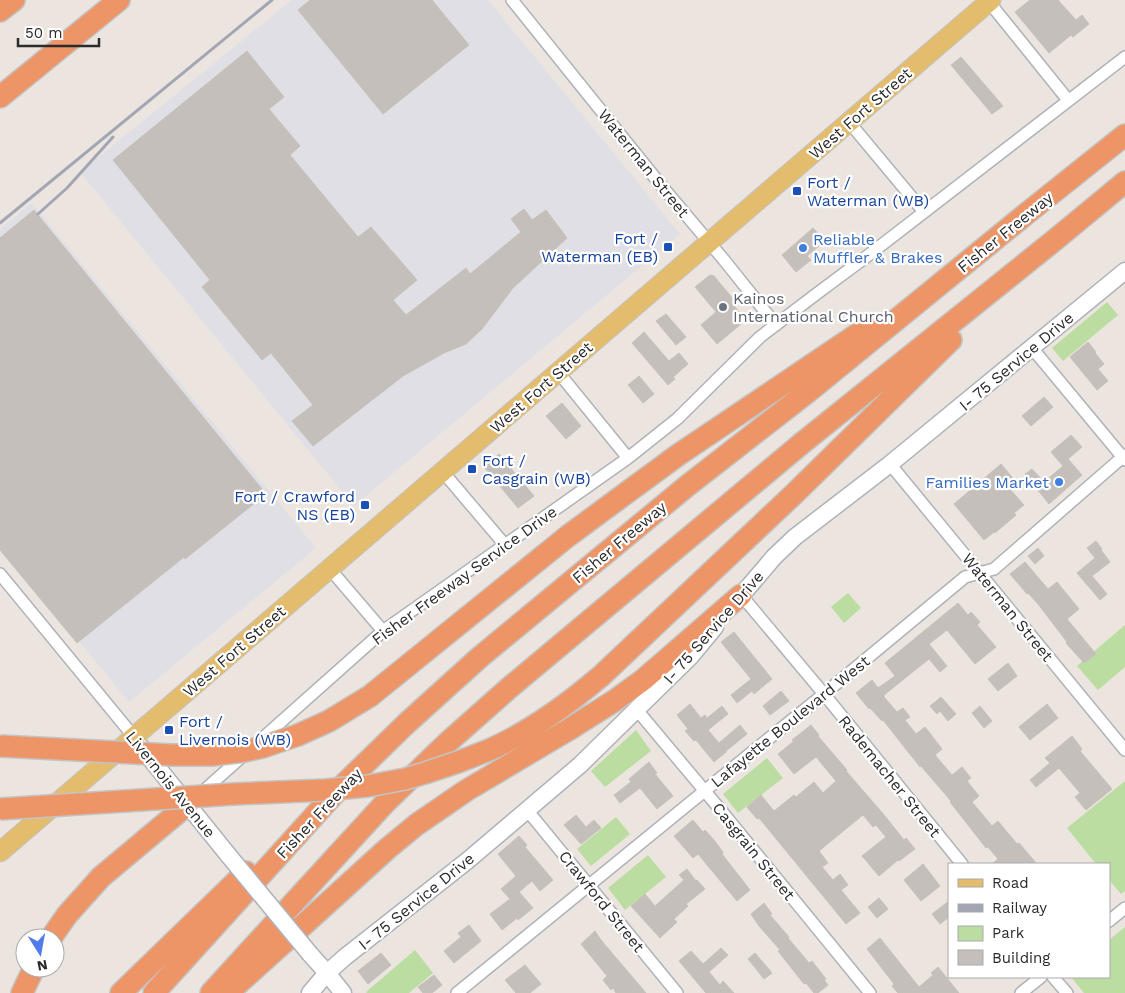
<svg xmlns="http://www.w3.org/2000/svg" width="1125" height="993" font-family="'Work Sans',sans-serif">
  <rect width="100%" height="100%" fill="#ece5df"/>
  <path fill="#e0dfe5" d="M292 0H488L680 234 354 506 80 172Z
    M32 203 316 548 129 702 0 545V229Z"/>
  <path fill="#bbdda1" d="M1107 302 1118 315 1063 361 1052 348Z
    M848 593 861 608 844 623 831 607Z
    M1125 625V667L1098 690 1077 666Z
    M636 730 651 751 605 787 591 771Z
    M767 758 783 778 738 813 723 794Z
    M1125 781V891L1121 894 1109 880V864H1096L1067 828Z
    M616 817 630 834 591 866 577 849Z
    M648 855 666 877 625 910 608 888Z
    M1125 927V993H1084L1071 977H1109V940Z
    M415 950 433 973 409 993H367L366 992Z"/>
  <path fill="#c4bfbb" stroke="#c7c1b9" d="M310 0H432L469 45 383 114 298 10Z
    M1030 0H1058L1076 20 1082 15 1089 24 1073 37 1071 35 1049 53 1015 12Z
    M247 51 284 97 269 109 300 146 290 155 358 237 371 227 417 280 393 300 406 315 466 268 470 274 521 232 511 219 524 209 532 220 546 210 567 238 513 288 482 329 466 344 444 353 403 376 313 446 292 421 313 405 271 353 262 360 202 287 210 280 113 160Z
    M961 57 1003 106 992 114 951 65Z
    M34 210 266 494 185 559 184 557 77 643 0 550V238Z
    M813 228 825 241 807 256 811 260 796 272 782 255Z
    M710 275 714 276 734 300 731 302 746 320 717 344 701 325 716 312 695 287Z
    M666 314 686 337 676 345 656 321Z
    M644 332 669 361 679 353 688 364 673 377 675 379 668 385 632 343Z
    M1088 342 1096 352 1095 353 1104 364 1098 369 1108 381 1097 390 1070 357Z
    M639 376 654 394 643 403 628 385Z
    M1044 397 1053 407 1031 426 1022 416Z
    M562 403 581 426 566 439 546 416Z
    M1071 435 1082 447 1068 459 1082 475 1049 504 1025 474 1032 469 1044 482 1063 466 1051 452Z
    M499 454 534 496 518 508 484 467Z
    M1001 464 1016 482 1009 488 1024 505 1014 513 1016 515 995 533 994 532 984 540 954 504Z
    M1096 541 1102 549 1101 550 1110 562 1092 576 1107 594 1100 600 1077 573 1095 558 1087 548Z
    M1038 548 1044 556 1035 564 1028 556Z
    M1025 562 1048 589 1057 582 1079 609 1067 619 1096 654 1084 663 1066 643 1067 642 1038 604 1028 593 1027 594 1010 574Z
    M958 603 968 615 971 612 980 622 977 625 996 647 975 664 947 630 929 644 947 666 940 672 929 659 884 695V697L897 712 903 708 910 717 905 720 916 734 925 727 942 749 935 755 952 775 962 767 971 778 967 781 979 796 972 802 992 826 998 821 1017 844 1019 843 1037 864H992L998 859 988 847 986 848 950 802 951 801 921 766 920 767 883 720 882 721 870 708 869 709 856 693 872 680 878 688 895 676 885 663Z
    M734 632 772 679 754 694 752 691 737 703 731 695 751 679 721 642Z
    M1008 663 1017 676 998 691 988 679Z
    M781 691 789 701 770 715 763 706Z
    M941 697 956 714 948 721 940 711 937 714 930 706Z
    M690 704 701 718 705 715 707 718 722 706 728 714 708 730 719 743 740 725 747 734 726 751V752L714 762 696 740 694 741 685 731 688 729 677 715Z
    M1047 704 1058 718 1030 740 1019 727Z
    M980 706 992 721 984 728 972 713Z
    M811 725 819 735 818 736 847 770 846 771 885 816 904 840 906 838 915 849 899 861 898 860 879 876 862 856 886 837 876 825 873 827 863 815 819 851 828 863 822 867 833 880 840 874 848 885 841 890 860 913 846 924 759 818 757 819 747 807 761 795 774 811 794 795 796 797 814 782 823 793 836 781 816 757 794 774 778 754 794 741 792 740Z
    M1072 736 1082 749 1080 751 1112 789 1086 810 1075 797 1080 793 1059 768 1036 787 1030 780 1050 763 1045 758Z
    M649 762 657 773 655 774 673 796 657 809 640 788 620 803 614 795 631 782 629 779Z
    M576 815 586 827 594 820 601 828 581 844 564 825Z
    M693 820 703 832 705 830 714 840 723 852 722 854 750 890 737 901 698 854 693 858 674 836Z
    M519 836 527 845 525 847 553 880 540 891 532 881 519 892 533 908 518 920 517 918 502 930 490 914 510 899 501 889 516 876 498 854Z
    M923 864 940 886 921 901 904 880Z
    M687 869 696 881 697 880 705 889 686 904 688 906 674 919 677 922 660 938 631 906 645 894 655 906 684 880 679 875Z
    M879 898 888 909 877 918 868 907Z
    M949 901V917L940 924 932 914Z
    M764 903 772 914 770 915 789 937 788 938 809 963 812 961 826 979 824 980 828 985 818 993H814L806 983 804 984 778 951 780 950 759 926 751 914Z
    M469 925 481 941 454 963 444 951 461 937 458 933Z
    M595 931 601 940 646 993H616L613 988 611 990 603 980 607 976 581 944Z
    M880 938 919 987 933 975 931 973 938 967 959 993H898L892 986 894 984 867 949Z
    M721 948 728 955 709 972 720 985 723 981 734 993H706L679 961 691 951 703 964Z
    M381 953 391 965 368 984 358 971Z
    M755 953 772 973 764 979 748 959Z
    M525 965 541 984 530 993H516L505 980Z
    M434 975 442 985 432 993H423L418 987Z"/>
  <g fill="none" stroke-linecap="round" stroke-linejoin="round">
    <g stroke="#afb2ba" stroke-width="14">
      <path id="street" d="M512 0 660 184 724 260 776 325
        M989 2 1068 100
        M849 122 924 212
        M1032 348 1125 460
        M558 372 628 458
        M890 464 1125 750
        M443 472 505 545
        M330 569 383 631
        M0 574 134 737
        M741 595 824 694 962 864
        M637 710 719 808 870 993
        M200 794 383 631 628 458 677 419 760 337 815 295 866 257 1125 57
        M527 810 677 993
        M1109 921 1125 908
        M1053 977 1067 993
        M457 993 762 744 824 694 965 577 994 569 1125 455
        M1021 993 1041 977"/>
    </g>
    <g stroke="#afb2ba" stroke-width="19">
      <path id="secondary" d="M734 604 774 557 795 537 890 464 1125 271
        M141 747 229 856
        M310 954 327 973 343 993
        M310 993 327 973 345 957 467 861 580 765 691 656 715 627"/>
    </g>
    <g stroke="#c4c4c4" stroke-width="21">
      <path id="primary" d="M0 852 991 0"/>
    </g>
    <g stroke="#c4c4c4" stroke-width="24">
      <path id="highway" d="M0 11 14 0
        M0 97 119 0
        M298 735 329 721 370 696 568 536 610 505 678 455 868 327
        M489 750C530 732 567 705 601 676L794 494 951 340
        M51 938 67 915 101 877 187 805
        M231 990 321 909 387 849 416 825 467 790 568 730 614 701 643 680 741 595
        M22 993 34 968
        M121 993 246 872
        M154 993 336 792 407 723 480 657 687 486 809 391 1026 214 1125 135
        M211 993 385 803 447 743 509 688 801 444 1056 239 1125 182"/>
    </g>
    <use href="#street" stroke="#fff" stroke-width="11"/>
    <use href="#secondary" stroke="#fff" stroke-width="16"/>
    <use href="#primary" stroke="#e3bc6d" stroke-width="19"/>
    <use href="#highway" stroke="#ee9567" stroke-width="21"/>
    <path stroke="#a2a6b4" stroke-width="3" d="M38 214 67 188 113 137
      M0 223 272 0"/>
    <g stroke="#afb2ba" stroke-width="19" stroke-linecap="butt">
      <path id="secondary-bridge" d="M229 856 310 954"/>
    </g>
    <g stroke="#c4c4c4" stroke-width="24" stroke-linecap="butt">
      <path id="highway-bridge" d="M0 746 172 755H212L245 751 263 747 298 735
        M0 809 234 794 325 790 368 786 405 779 425 773 458 762 489 750"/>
    </g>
    <use href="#secondary-bridge" stroke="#fff" stroke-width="16"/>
    <use href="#highway-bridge" stroke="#ee9567" stroke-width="21"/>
  </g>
  <g fill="#1a4fb4" stroke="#fff" stroke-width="2">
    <rect x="792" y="186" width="10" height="10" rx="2.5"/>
    <rect x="663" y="242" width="10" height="10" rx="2.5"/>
    <rect x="467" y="464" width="10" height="10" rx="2.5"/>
    <rect x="360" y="500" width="10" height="10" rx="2.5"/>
    <rect x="164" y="725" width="10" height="10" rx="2.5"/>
  </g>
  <g fill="#3f7fe0" stroke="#fff" stroke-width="2">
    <circle cx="803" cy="248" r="5"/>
    <circle cx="1059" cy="482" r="5"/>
  </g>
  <circle fill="#6b7280" stroke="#fff" stroke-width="2" cx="723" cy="307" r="5"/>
  <g text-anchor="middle" stroke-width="4.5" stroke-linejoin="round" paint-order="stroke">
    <g font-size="16" fill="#2b2b2b" stroke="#fff">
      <text transform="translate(860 113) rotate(-41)" y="6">West Fort Street</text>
      <text transform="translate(644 163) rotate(51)" y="6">Waterman Street</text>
      <text transform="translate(1005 232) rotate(-39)" y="6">Fisher Freeway</text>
      <text transform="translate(1016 361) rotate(-40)" y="6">I- 75 Service Drive</text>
      <text transform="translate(541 387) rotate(-41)" y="6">West Fort Street</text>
      <text transform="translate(619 542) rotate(-40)" y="6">Fisher Freeway</text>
      <text transform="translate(464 575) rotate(-36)" y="6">Fisher Freeway Service Drive</text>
      <text transform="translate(1008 607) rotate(51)" y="6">Waterman Street</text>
      <text transform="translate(713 627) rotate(-49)" y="6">I- 75 Service Drive</text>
      <text transform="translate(234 651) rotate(-41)" y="6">West Fort Street</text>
      <text transform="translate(790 721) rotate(-39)" y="6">Lafayette Boulevard West</text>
      <text transform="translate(890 776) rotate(51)" y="6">Rademacher Street</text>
      <text transform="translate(171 784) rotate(51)" y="6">Livernois Avenue</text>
      <text transform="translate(319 813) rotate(-47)" y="6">Fisher Freeway</text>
      <text transform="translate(754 851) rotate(51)" y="6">Casgrain Street</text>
      <text transform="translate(416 901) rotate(-39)" y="6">I- 75 Service Drive</text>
      <text transform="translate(602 901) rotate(51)" y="6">Crawford Street</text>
    </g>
    <g font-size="16" fill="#164399" stroke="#fff" text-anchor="start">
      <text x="807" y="188">Fort /<tspan x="807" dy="18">Waterman (WB)</tspan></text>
      <text x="658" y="244" text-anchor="end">Fort /<tspan x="658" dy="18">Waterman (EB)</tspan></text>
      <text x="482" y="466">Fort /<tspan x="482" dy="18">Casgrain (WB)</tspan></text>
      <text x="355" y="502" text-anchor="end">Fort / Crawford<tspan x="355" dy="18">NS (EB)</tspan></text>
      <text x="179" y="727">Fort /<tspan x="179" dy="18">Livernois (WB)</tspan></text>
    </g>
    <g font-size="16" fill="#366cbe" stroke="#fff" text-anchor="start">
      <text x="813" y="245">Reliable<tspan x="813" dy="18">Muffler &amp; Brakes</tspan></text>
      <text x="1049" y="488" text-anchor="end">Families Market</text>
    </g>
    <g font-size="16" fill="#5b616d" stroke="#fff" text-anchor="start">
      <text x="733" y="304">Kainos<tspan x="733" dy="18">International Church</tspan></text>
    </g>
  </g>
  <rect x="948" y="863" width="162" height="115" fill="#ffffff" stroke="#aaaaaa"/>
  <rect x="958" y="879" width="25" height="8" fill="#e3bc6d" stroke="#aaaaaa"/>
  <text x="992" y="888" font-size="15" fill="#2b2b2b">Road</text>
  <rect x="958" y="904" width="25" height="8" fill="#a2a6b4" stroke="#aaaaaa"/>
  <text x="992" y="913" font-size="15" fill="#2b2b2b">Railway</text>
  <rect x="958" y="926" width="25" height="15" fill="#bbdda1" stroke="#aaaaaa"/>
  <text x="992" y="938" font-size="15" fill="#2b2b2b">Park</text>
  <rect x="958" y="950" width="25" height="15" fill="#c4bfbb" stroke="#aaaaaa"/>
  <text x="992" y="963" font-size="15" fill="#2b2b2b">Building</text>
  <g transform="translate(40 953) rotate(169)"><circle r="24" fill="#ffffff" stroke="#aaaaaa"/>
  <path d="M0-4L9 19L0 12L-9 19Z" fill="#507be8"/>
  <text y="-8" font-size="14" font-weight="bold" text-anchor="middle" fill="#2b2b2b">N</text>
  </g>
  <path d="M18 38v8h81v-8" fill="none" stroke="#2b2b2b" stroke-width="2.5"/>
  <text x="25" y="38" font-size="15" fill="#2b2b2b" stroke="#ffffff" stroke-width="4" paint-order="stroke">50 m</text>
</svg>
